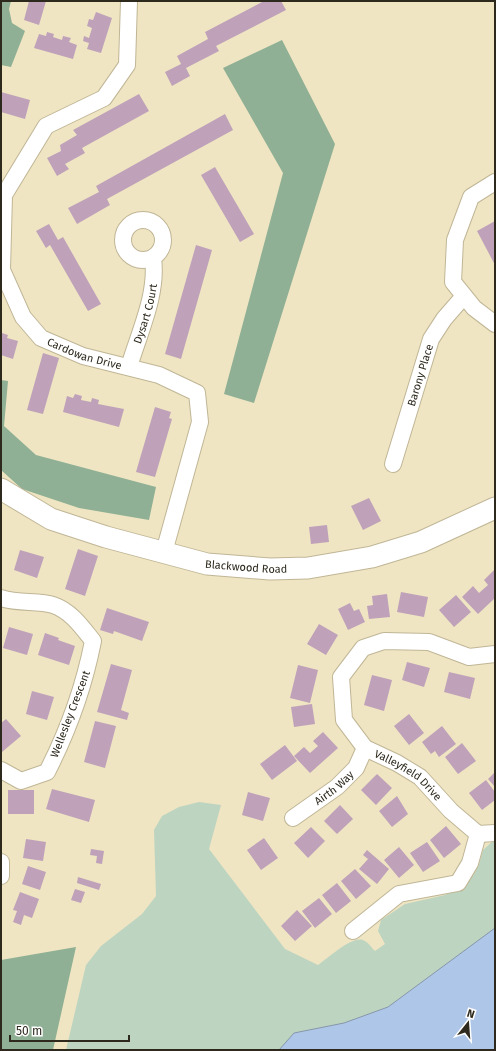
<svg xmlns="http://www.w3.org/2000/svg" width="496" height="1051" font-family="'Fira Sans',sans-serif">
  <rect width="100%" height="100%" fill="#efe5c3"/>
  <path fill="#bdd4c0" d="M199 802 221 805 209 849 285 949 318 965C328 958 352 936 363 940 368 942 371 947 375 951L385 944 378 931 381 920 405 904 445 895 456 890 474 874 479 864 483 850 495 839V1050H66L86 965 101 946 142 914 156 896 154 830 162 816 179 807Z"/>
  <path fill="#8fb094" d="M1 1H11L9 9 12 23 25 31 11 67 1 65Z
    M282 40 335 144 254 403 224 394 283 173 223 68Z
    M1 380 8 381 4 426 36 455 156 487 149 520 79 508 22 489 1 470Z
    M76 947 53 1050H1V960Z"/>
  <path fill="#aec6e8" stroke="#8797ab" d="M495 928V1050H279L294 1033 344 1023 388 1007Z"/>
  <path fill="#bfa2b9" d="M29 1H46L39 25 24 20Z
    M264 1H281L286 10 216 46 219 51 186 68 190 76 172 86 165 72 181 64 177 56 208 39 205 32Z
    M96 12 112 18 101 53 87 49 89 43 83 41 84 36 89 38 92 28 87 26 89 19 93 20Z
    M47 32 54 34 53 37 62 40 63 36 71 38 69 42 77 45 73 59 34 48 39 34 46 36Z
    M1 92 30 100 25 119 1 112Z
    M139 94 149 111 82 148 85 153 65 164 69 169 57 176 47 158 61 151 60 145 77 135 73 130Z
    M225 114 233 130 107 199 110 205 77 224 68 208 99 192 96 186Z
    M215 167 254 234 240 242 201 175Z
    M495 221V265L477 231Z
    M49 224 58 240 63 237 101 304 88 311 50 245 46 248 36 231Z
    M196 245 212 250 181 359 165 354Z
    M2 333 8 335 7 338 18 341 13 359 1 355Z
    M43 353 59 358 43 414 27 410Z
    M75 394 82 396 81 400 91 402 92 398 99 400 98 404 124 409 119 427 63 412 67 396 73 398Z
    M155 407 171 412 169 418 172 419 155 477 136 472Z
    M369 498 381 521 363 530 351 506Z
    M327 525 329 542 311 544 309 527Z
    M78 549 98 556 85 596 65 589Z
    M20 550 44 557 37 578 14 570Z
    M494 570 495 598 478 614 462 597 473 586 479 593 488 585 484 580Z
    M401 592 428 597 424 617 397 612Z
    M387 594 390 617 369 619 367 606 373 605 372 596Z
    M456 595 471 612 454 627 439 610Z
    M350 603 354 611 359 609 365 622 348 630 338 609Z
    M107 608 149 622 142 641 114 631 113 634 100 630Z
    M319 624 338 635 326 655 307 644Z
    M9 627 33 634 27 655 3 648Z
    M45 633 59 638 58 640 75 646 69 665 38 655Z
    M407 662 430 668 424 687 402 680Z
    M111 664 132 670 121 710 129 713 127 720 97 712Z
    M298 665 318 670 310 703 290 698Z
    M449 672 475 678 470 699 444 692Z
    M372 675 392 680 384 711 364 705Z
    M32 691 54 697 47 720 26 714Z
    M312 704 315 724 294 727 291 707Z
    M409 714 424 733 409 745 394 726Z
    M6 719 21 736 2 752 1 723Z
    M95 721 116 726 105 768 84 762Z
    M442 726 456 744 439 757 435 751 431 754 422 742Z
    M323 732 338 748 310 773 294 756 304 747 310 753 318 746 313 741Z
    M462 743 476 761 458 774 445 757Z
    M285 745 297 761 272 780 260 764Z
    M495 772V787L488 779Z
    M377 774 392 788 376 805 361 790Z
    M486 780 495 792V800L482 810 469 793Z
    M52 789 95 800 89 822 46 809Z
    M8 790H34V814H8Z
    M248 792 270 798 263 821 242 815Z
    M397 796 408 814 392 827 379 811Z
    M340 805 353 819 337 834 324 821Z
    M446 826 461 844 444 858 430 840Z
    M311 827 325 841 308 858 294 843Z
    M264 838 278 858 261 870 247 850Z
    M26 839 46 842 43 861 23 858Z
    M427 842 440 861 423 872 410 853Z
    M399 847 414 865 399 878 384 860Z
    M91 849 104 851 102 864 96 863 97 856 90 855Z
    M367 850 389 869 377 884 359 869 368 859 363 855Z
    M28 866 46 872 40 890 22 884Z
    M355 869 371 886 356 899 341 881Z
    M78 877 101 884 99 890 77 883Z
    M337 883 351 901 336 913 322 895Z
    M75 889 85 892 81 903 71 900Z
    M20 892 39 899 32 918 24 915 21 925 13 922 17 911 13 910Z
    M319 898 332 914 315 928 302 911Z
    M297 910 312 926 295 941 281 926Z"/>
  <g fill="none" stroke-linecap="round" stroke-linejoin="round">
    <g stroke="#c0b696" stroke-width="18">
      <g id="minor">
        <path id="s1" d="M129 1 127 65 104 98 46 126 4 195 2 270 23 317 41 338 83 356 159 375 197 393 200 422 164 552"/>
        <path d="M495 182 471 197 455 240 453 282 474 308 495 324"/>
        <circle cx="143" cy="240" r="20"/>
        <path id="s2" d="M129 367C139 333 158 294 153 258"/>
        <path id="s3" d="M393 464 431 339 444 319 464 296"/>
        <path d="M1 598C18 604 39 600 53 605 71 611 82 627 93 641 84 687 68 731 47 772L21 781 1 770"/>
        <path id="s4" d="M495 654 469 657 429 642 384 641 363 648 341 677 344 720 365 748 397 763 420 777 451 811 478 834 495 833"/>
        <path id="s5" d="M293 818 337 787 356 768 365 748"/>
        <path d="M1 862V876"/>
        <path d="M353 931 399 894 458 883 470 863 478 834"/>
      </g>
    </g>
    <g stroke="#c0b696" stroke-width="23">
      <g id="tertiary">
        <path id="s6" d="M1 489 51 519 106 537 207 564 270 569 308 568 372 557 421 542 495 508"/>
      </g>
    </g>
    <use href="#minor" stroke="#fff" stroke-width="16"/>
    <use href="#tertiary" stroke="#fff" stroke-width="21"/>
  </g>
  <g text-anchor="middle" stroke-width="3" stroke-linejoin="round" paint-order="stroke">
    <g font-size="11" fill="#2d291d" stroke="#fff">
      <text dy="4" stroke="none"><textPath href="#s2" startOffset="56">Dysart Court</textPath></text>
      <text dy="4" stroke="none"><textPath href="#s1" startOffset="450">Cardowan Drive</textPath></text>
      <text dy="4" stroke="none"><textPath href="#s3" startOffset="93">Barony Place</textPath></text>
      <text dy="4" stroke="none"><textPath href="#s6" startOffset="260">Blackwood Road</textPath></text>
      <text transform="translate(70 714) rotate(-69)" y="4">Wellesley Crescent</text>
      <text dy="4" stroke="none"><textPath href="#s4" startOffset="302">Valleyfield Drive</textPath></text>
      <text dy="4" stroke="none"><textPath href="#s5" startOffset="51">Airth Way</textPath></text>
    </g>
  </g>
  <rect width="496" height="1051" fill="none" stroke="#2d291d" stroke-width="4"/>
  <g transform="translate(468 1023) rotate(17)" stroke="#ffffff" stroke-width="3" paint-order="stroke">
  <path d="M0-3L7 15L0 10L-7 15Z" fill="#2d291d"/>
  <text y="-6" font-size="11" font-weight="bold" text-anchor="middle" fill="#2d291d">N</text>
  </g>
  <path d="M10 1035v6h119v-6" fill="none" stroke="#2d291d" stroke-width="2"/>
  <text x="16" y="1035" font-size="12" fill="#2d291d" stroke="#ffffff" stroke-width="3" paint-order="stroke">50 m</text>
</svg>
